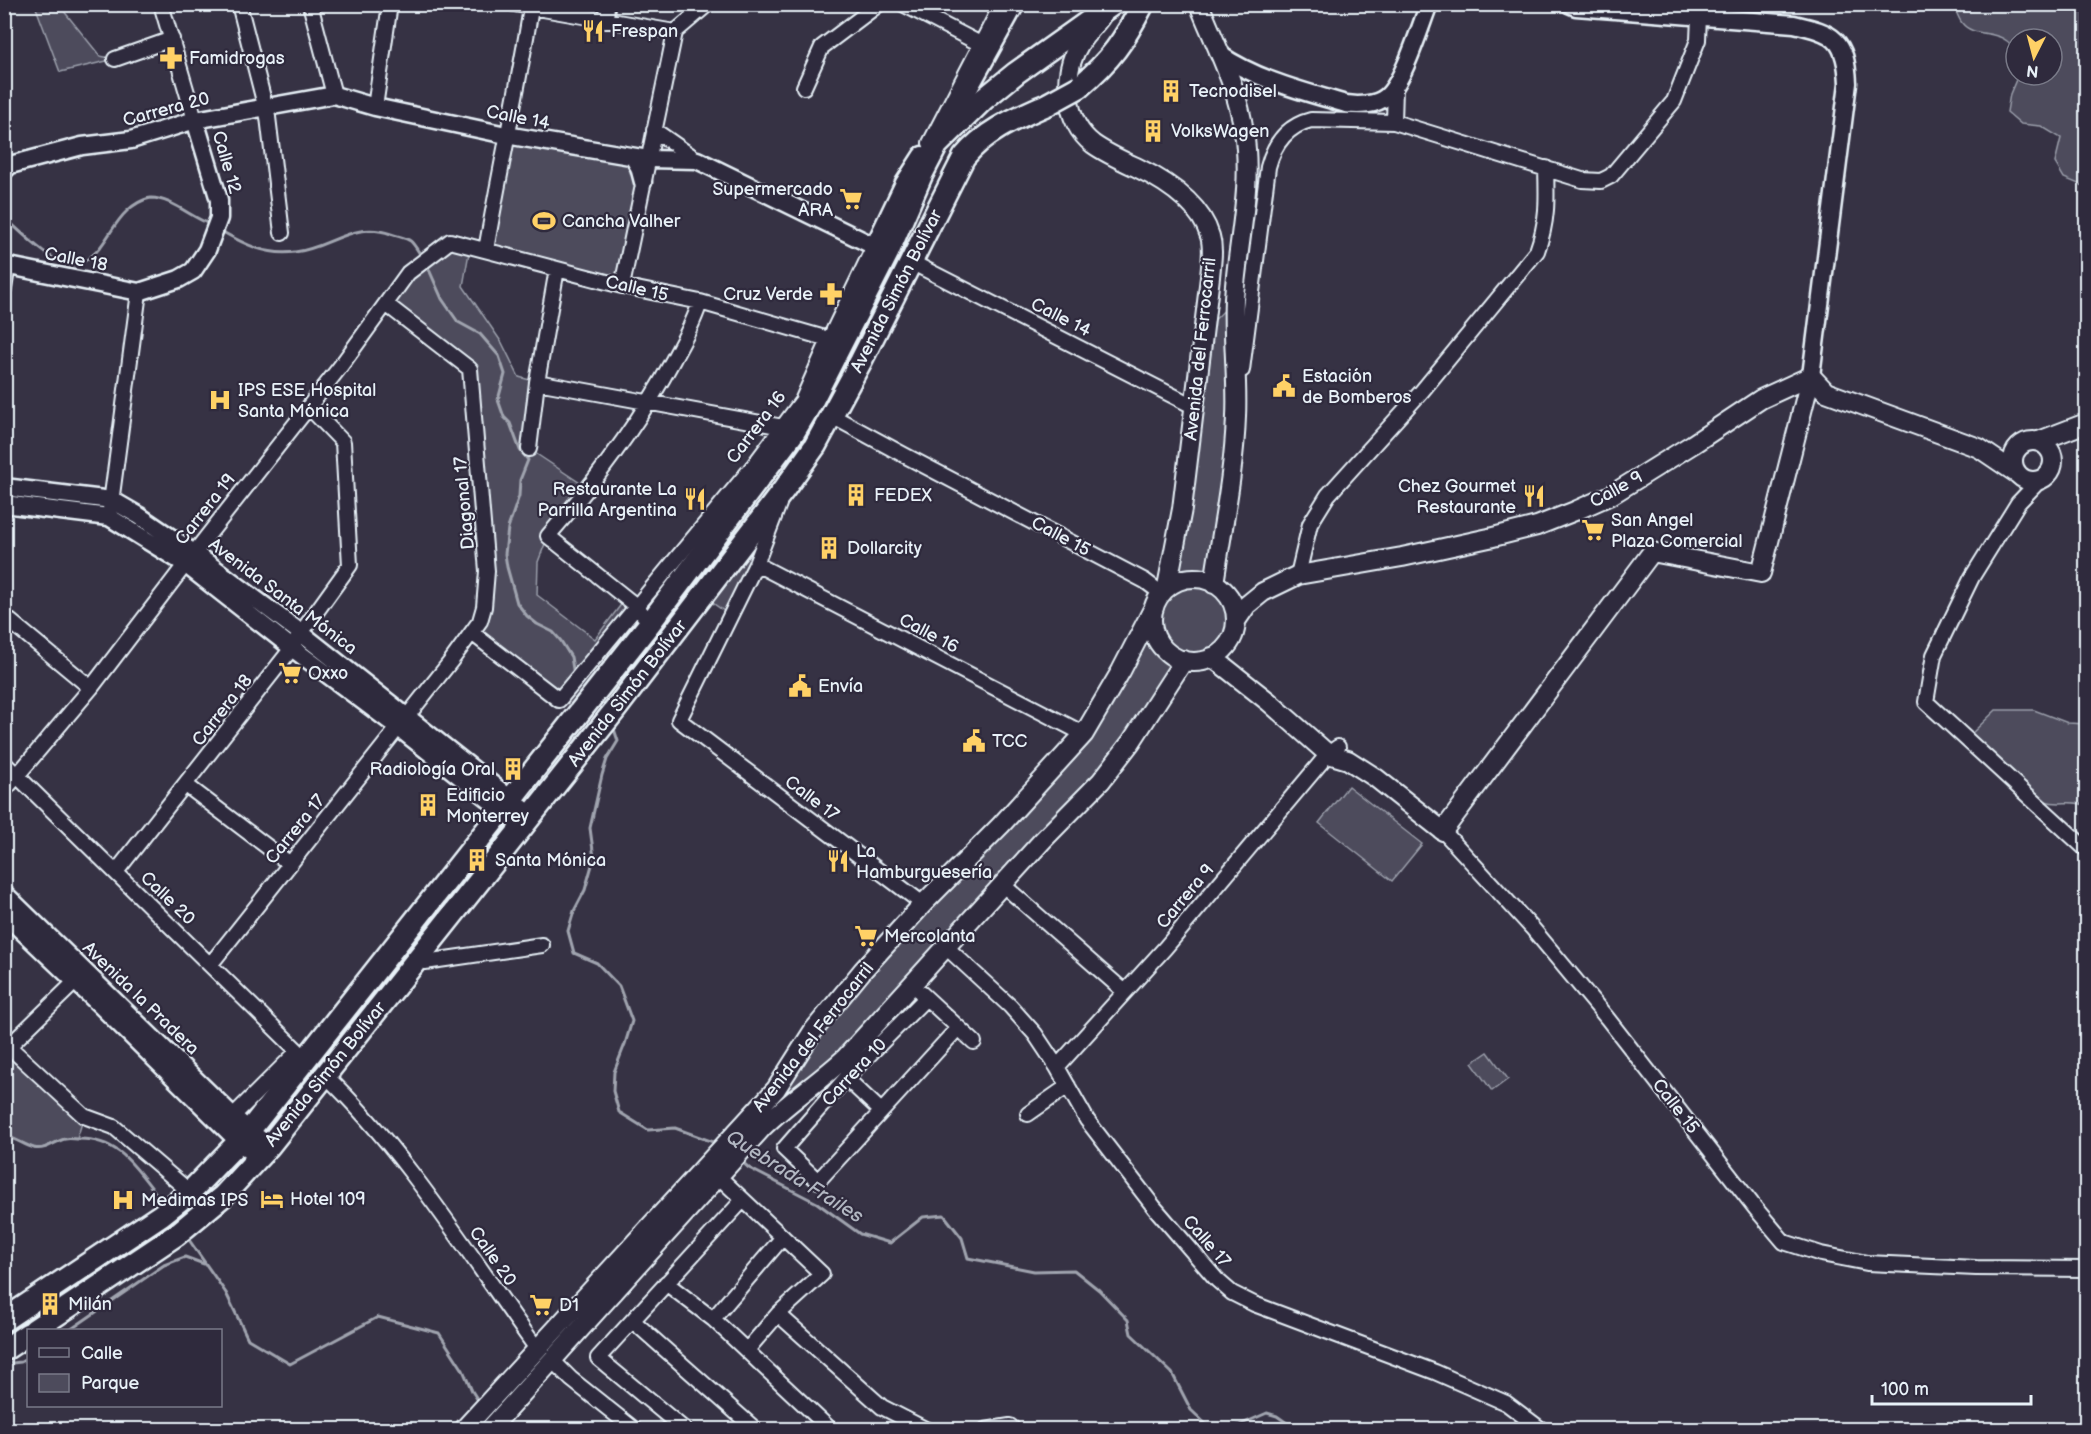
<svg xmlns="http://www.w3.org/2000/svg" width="2091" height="1434" font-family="'Balsamiq Sans',sans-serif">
  <rect width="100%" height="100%" fill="#363244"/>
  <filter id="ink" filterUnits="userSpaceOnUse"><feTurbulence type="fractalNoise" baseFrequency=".0167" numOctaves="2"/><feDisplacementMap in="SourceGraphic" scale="12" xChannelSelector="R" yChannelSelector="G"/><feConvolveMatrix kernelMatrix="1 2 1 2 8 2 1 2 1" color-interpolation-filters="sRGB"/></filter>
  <g filter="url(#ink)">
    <path fill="#4d4b5c" stroke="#9a9eaa" stroke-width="1.5" d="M35 5H59L100 56 115 59 60 72Z
      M1953 5H2086V187L2064 178 2055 163 2061 138 2041 126 2021 124 2007 112 2010 94 2018 75H2052V39H2016V53C2005 26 1975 40 1962 23 1958 18 1956 10 1953 5Z
      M654 130 697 160H648L622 286 486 250 506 135 648 159Z
      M450 241 470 247 463 286 502 343 519 377 537 382 529 449 589 489 548 536 538 562 537 595 595 639 626 598 650 623 581 709 559 700 472 633 484 607 470 369 386 304 408 273Z
      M1234 300 1236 417 1214 583C1222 590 1229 596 1233 605 1247 639 1215 664 1184 660L1131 742 846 1057 772 1109 768 1106 799 1054 1084 734 1161 593 1203 332Z
      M846 353 855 357 808 442 611 707 599 696Z
      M785 488 731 616 703 596Z
      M1996 710H2034L2068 723 2086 724V806C2073 799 2060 806 2045 801 2026 794 1986 752 1969 736Z
      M587 712 599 722 542 794 530 784Z
      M1348 786 1422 844 1392 881 1319 823Z
      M444 894 454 901 264 1142 253 1135Z
      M5 1051 84 1116 77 1139H64L42 1148 35 1149 13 1138 5 1136Z
      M1488 1052 1508 1079 1492 1091 1472 1063Z
      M243 1145 254 1154 189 1216 181 1206Z
      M164 1220 172 1230 86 1288 80 1279Z"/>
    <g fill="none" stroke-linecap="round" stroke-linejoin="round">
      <path stroke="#a0a4af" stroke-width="3" d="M4 217C19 230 53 265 72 265 81 265 91 257 96 252 107 241 114 223 127 211 133 205 143 199 151 198 171 198 192 218 210 224
        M221 231C244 244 267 256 295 252 330 248 354 220 391 234 413 241 409 237 422 257
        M427 265 442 299 458 322 480 334 499 356 505 374 498 400 504 417 510 423 520 450 528 460 520 480 519 496 508 528 505 554 507 567 517 603 527 616 537 624 553 632 561 641 571 657 574 675
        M613 726 618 741 607 759 602 775 590 828 594 858 585 890 574 911 568 931 574 953 597 963 619 986 632 1021 625 1044 614 1072 613 1091 619 1112 648 1130 675 1128 716 1143
        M4 1136C15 1138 24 1145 34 1148 46 1151 55 1141 65 1139 69 1138 74 1139 79 1139 123 1139 137 1172 163 1202
        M741 1161 749 1168 817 1203 860 1234 890 1243 923 1217 944 1215 962 1238 968 1258 1034 1271 1074 1270 1099 1290 1128 1320 1131 1334 1172 1373 1191 1410 1211 1429 1235 1427 1267 1413 1277 1416 1297 1430
        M187 1237 226 1293 248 1339 290 1364 378 1317 439 1333 463 1370 472 1391 479 1402
        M70 1330 164 1265 185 1257 204 1264
        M4 1364 21 1362 28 1358"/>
      <g stroke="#e8f1f8" stroke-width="18">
        <path id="minor" d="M161 4 195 120
          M239 4 268 117 282 233
          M310 4 334 95
          M514 4 675 32
          M903 4 990 49
          M606 21 607 4
          M115 59 172 39
          M804 87 822 47 879 4
          M375 107 390 4
          M1394 122 1395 88
          M654 130 697 160
          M930 143 1002 4
          M486 250C500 169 518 89 531 8
          M911 262 1195 407
          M622 286 675 32 708 4
          M4 289 8 265
          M1242 370 1268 167C1274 144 1287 126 1311 120L1394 122 1582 180 1601 181 1611 176 1674 101 1698 40 1699 17
          M537 382 783 427
          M832 416 904 455 1145 581 1161 593
          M529 449 537 382 557 269
          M2040 480 2018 503 1972 577 1934 655 1926 702 2086 849
          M779 504 756 564 679 720 923 904
          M110 510 139 292
          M756 564 1084 734
          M1298 575 1310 524 1328 495 1422 391 1537 251C1548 221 1547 199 1546 168
          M4 616 91 688
          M650 623 636 606 548 536C596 481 638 425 673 360 683 341 694 323 700 302
          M472 633 559 700 754 465 802 401 829 340 874 246
          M4 763 306 1059
          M186 785 290 864
          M4 791 91 688 194 553 340 367 408 273 450 241 622 286 700 302 842 343
          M1443 831 1533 929 1607 1018 1756 1209 1784 1242 1821 1254 1867 1263 1976 1268 2086 1269
          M116 872 292 648 301 633 350 565 343 442 309 407
          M1002 884 1125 992
          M946 947 1010 1006 1035 1034 1057 1067 1087 1120 1154 1207 1217 1280 1232 1293 1254 1304 1435 1372 1506 1403 1542 1430
          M419 957 425 962 542 945
          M210 965 451 661 480 621 484 607 487 571 470 369 386 304
          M921 993 974 1042
          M926 998 846 1078 784 1149 818 1181 958 1028
          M4 1042 84 1116 114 1127 190 1192
          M4 1051 75 982
          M1057 1067 1165 948 1328 754 1338 747
          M325 1075C407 1153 471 1258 537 1349
          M846 1078 881 1111
          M1028 1114 1068 1086
          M233 1116 297 1052
          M718 1176 822 1274 778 1314 747 1350
          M666 1283 713 1319 831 1430
          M778 1314 882 1407 927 1430
          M713 1319 783 1237
          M633 1321 756 1430
          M552 1360 571 1379 635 1430
          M685 1430 598 1358 742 1201
          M985 1430 1010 1426 1014 1430"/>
      </g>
      <g stroke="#e8f1f8" stroke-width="21">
        <path id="tertiary" d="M1569 4 1576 7 1794 24C1834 33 1846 39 1848 83L1811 376
          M1219 54C1257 80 1302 91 1346 104 1359 106 1376 105 1386 97 1403 83 1420 27 1429 4
          M947 129 1016 4
          M633 157 639 167 643 182
          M4 171 10 165 82 146 131 140 195 120 334 95 375 107 506 135 648 159 697 160 874 246 904 183 922 155
          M4 265 139 292 179 279 193 271 207 250 219 218V200L195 120
          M4 487 112 500 138 515 194 553 301 633 531 815
          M4 504 109 517 185 564 292 648 399 728 522 826
          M4 893 233 1116 249 1131 269 1146
          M4 914 101 1006 239 1142 258 1157"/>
      </g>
      <g stroke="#e8f1f8" stroke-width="22">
        <path id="secondary" d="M1199 4C1216 46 1238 88 1244 132 1253 188 1237 244 1234 299 1232 339 1238 378 1236 417 1234 473 1222 529 1214 584
          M1100 18C1094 26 1086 34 1080 43 1061 73 1064 122 1093 144 1107 154 1123 161 1138 168 1167 182 1200 203 1210 236 1214 249 1211 264 1210 277L1182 509 1167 587
          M1811 376 1826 392 1979 448 2016 473
          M2013 461a20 20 0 1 1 40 0a20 20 0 1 1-40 0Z
          M2039 441 2086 423
          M1152 620a42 42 0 1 1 84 0a42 42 0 1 1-84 0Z
          M1236 621 1247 605 1263 592 1298 575 1402 557 1489 538 1537 526 1575 511 1611 495 1693 444 1761 399 1811 376
          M1212 657 1269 702 1328 754 1348 760 1376 778 1443 831 1652 552 1761 573 1811 376
          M463 1430 776 1089 813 1031 863 970 923 904 1001 825 1084 734 1121 671 1153 609
          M489 1430 762 1128C788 1102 819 1082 846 1057L1043 840 1101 781 1131 742 1184 660"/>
      </g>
      <g stroke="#e8f1f8" stroke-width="26">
        <path id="primary" d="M1079 87C1111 60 1124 41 1143 4
          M4 1320 161 1215 190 1192 249 1131 650 623 794 432 810 405 888 252 921 176 937 145 984 99 1016 73 1113 4
          M34 1330 176 1235 223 1196 269 1146 615 710 785 488 815 446 861 361 964 157C986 130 1017 118 1048 104
          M4 1350 28 1334"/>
      </g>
      <use href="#minor" stroke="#2f2a3d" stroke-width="14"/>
      <use href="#tertiary" stroke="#2f2a3d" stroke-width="16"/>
      <use href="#secondary" stroke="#2f2a3d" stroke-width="18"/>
      <use href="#primary" stroke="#2f2a3d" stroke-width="21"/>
      <g stroke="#e8f1f8" stroke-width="26" stroke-linecap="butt">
        <path id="primary-bridge" d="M1048 104 1079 87"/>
      </g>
      <use href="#primary-bridge" stroke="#2f2a3d" stroke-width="21"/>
    </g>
  </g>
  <defs>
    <g id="restaurant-bare" transform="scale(1.8)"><path d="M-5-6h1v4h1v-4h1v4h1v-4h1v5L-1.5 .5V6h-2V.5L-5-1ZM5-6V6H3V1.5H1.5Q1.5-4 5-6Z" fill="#ffd166" stroke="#2f2a3d" stroke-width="2.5" paint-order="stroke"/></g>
    <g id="pharmacy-bare" transform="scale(1.8)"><path d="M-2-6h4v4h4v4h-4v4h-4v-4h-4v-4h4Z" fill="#ffd166" stroke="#2f2a3d" stroke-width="2.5" paint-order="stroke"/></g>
    <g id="building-bare" transform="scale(1.8)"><path d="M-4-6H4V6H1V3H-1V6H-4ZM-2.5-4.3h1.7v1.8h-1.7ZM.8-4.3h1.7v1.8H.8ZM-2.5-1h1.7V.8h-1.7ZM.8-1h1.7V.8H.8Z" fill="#ffd166" stroke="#2f2a3d" stroke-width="2.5" paint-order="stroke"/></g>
    <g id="supermarket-bare" transform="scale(1.8)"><path d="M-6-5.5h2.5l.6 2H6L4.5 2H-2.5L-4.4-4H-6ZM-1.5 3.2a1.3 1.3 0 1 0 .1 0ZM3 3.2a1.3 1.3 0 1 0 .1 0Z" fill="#ffd166" stroke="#2f2a3d" stroke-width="2.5" paint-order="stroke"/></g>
    <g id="stadium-bare" transform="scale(1.8)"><path d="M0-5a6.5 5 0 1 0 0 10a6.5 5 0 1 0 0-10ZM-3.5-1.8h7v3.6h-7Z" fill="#ffd166" stroke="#2f2a3d" stroke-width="2.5" paint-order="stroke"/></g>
    <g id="civic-bare" transform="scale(1.8)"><path d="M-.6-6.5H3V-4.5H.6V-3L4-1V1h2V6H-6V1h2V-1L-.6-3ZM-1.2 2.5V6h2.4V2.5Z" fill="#ffd166" stroke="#2f2a3d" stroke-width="2.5" paint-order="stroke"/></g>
    <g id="hospital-bare" transform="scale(1.8)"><path d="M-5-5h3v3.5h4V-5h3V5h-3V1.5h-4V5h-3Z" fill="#ffd166" stroke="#2f2a3d" stroke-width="2.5" paint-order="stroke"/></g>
    <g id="hotel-bare" transform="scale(1.8)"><path d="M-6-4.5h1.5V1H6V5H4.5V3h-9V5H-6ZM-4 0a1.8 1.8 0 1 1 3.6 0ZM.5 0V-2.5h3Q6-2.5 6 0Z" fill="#ffd166" stroke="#2f2a3d" stroke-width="2.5" paint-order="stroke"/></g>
  </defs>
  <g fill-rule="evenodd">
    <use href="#restaurant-bare" x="593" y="31"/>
    <use href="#pharmacy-bare" x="171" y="58"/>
    <use href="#building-bare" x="1171" y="91"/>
    <use href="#building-bare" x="1153" y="131"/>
    <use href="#supermarket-bare" x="851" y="199"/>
    <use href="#stadium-bare" x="544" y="221"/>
    <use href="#pharmacy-bare" x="831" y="294"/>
    <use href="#civic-bare" x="1284" y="386"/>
    <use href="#hospital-bare" x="220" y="400"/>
    <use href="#building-bare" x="856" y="495"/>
    <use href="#restaurant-bare" x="1534" y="496"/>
    <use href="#restaurant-bare" x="695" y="499"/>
    <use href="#supermarket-bare" x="1593" y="530"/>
    <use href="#building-bare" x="829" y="548"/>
    <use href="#supermarket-bare" x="290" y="673"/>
    <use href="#civic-bare" x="800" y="686"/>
    <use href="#civic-bare" x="974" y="741"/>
    <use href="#building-bare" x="513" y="769"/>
    <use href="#building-bare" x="428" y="805"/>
    <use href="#building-bare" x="477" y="860"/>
    <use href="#restaurant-bare" x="838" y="861"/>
    <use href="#supermarket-bare" x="866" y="936"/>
    <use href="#hotel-bare" x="272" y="1199"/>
    <use href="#hospital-bare" x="123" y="1200"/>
    <use href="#building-bare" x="50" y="1304"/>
    <use href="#supermarket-bare" x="541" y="1305"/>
  </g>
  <g text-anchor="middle" stroke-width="4.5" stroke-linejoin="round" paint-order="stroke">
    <g font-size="18" fill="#e8f1f8" stroke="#2f2a3d" text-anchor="start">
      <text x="611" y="37">Frespan</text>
      <text x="189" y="64">Famidrogas</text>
      <text x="1189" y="97">Tecnodisel</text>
      <text x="1171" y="137">VolksWagen</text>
      <text x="833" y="195" text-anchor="end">Supermercado<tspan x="833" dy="21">ARA</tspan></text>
      <text x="562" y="227">Cancha Valher</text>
      <text x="813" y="300" text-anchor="end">Cruz Verde</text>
      <text x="1302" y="382">Estación<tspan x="1302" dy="21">de Bomberos</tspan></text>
      <text x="238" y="396">IPS ESE Hospital<tspan x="238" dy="21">Santa Mónica</tspan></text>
      <text x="1516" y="492" text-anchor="end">Chez Gourmet<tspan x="1516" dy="21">Restaurante</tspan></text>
      <text x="677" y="495" text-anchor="end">Restaurante La<tspan x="677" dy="21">Parrilla Argentina</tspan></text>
      <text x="874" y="501">FEDEX</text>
      <text x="1611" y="526">San Angel<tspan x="1611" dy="21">Plaza Comercial</tspan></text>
      <text x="847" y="554">Dollarcity</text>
      <text x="308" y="679">Oxxo</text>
      <text x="818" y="692">Envía</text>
      <text x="992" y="747">TCC</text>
      <text x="495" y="775" text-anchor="end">Radiología Oral</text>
      <text x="446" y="801">Edificio<tspan x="446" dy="21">Monterrey</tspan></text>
      <text x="856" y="857">La<tspan x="856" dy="21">Hamburguesería</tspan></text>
      <text x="495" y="866">Santa Mónica</text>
      <text x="884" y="942">Mercolanta</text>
      <text x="290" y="1205">Hotel 109</text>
      <text x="141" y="1206">Medimas IPS</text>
      <text x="68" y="1310">Milán</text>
      <text x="559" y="1311">D1</text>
    </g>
    <g font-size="18" fill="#e8f1f8" stroke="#2f2a3d">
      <text transform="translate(166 109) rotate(-15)" y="6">Carrera 20</text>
      <text transform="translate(518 117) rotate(11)" y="6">Calle 14</text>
      <text transform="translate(227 162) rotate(74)" y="6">Calle 12</text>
      <text transform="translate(76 259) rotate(11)" y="6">Calle 18</text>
      <text transform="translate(637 288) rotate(13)" y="6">Calle 15</text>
      <text transform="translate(896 291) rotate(-63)" y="6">Avenida Simón Bolívar</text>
      <text transform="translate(1061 317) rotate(27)" y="6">Calle 14</text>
      <text transform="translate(1200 349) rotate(-84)" y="6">Avenida del Ferrocarril</text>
      <text transform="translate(756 427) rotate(-53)" y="6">Carrera 16</text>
      <text transform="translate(1616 489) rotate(-29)" y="6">Calle 9</text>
      <text transform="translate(464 503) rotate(-95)" y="6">Diagonal 17</text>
      <text transform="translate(205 509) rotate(-52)" y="6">Carrera 19</text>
      <text transform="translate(1061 536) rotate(28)" y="6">Calle 15</text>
      <text transform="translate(283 596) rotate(37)" y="6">Avenida Santa Mónica</text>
      <text transform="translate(929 633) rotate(28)" y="6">Calle 16</text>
      <text transform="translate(627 693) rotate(-52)" y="6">Avenida Simón Bolívar</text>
      <text transform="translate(222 710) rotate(-52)" y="6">Carrera 18</text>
      <text transform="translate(812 798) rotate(37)" y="6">Calle 17</text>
      <text transform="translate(295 829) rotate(-51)" y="6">Carrera 17</text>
      <text transform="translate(1185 896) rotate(-50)" y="6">Carrera 9</text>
      <text transform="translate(168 898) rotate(44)" y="6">Calle 20</text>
      <text transform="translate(141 998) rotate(44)" y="6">Avenida la Pradera</text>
      <text transform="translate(813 1037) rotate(-52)" y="6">Avenida del Ferrocarril</text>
      <text transform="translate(854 1072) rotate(-47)" y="6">Carrera 10</text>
      <text transform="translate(325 1074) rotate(-51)" y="6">Avenida Simón Bolívar</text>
      <text transform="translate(1676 1106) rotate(52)" y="6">Calle 15</text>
      <text transform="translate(1207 1241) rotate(49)" y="6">Calle 17</text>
      <text transform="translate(493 1256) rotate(55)" y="6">Calle 20</text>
    </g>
    <g font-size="20" font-style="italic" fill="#b2b7c2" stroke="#2f2a3d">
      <text transform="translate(795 1176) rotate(32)" y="7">Quebrada Frailes</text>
    </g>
  </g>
  <rect width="2091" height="1434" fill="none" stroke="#2f2a3d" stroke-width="24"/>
  <rect x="12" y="12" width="2067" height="1410" fill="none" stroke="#e8f1f8" stroke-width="2" filter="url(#ink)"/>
  <rect x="27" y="1329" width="195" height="78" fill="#2f2a3d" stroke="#797a88" stroke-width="1.5"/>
  <rect x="39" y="1348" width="30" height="9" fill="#2f2a3d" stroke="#797a88" stroke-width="1.5"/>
  <text x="81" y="1359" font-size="18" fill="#e8f1f8">Calle</text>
  <rect x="39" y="1374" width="30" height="18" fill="#4d4b5c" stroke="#797a88" stroke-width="1.5"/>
  <text x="81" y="1389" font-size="18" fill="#e8f1f8">Parque</text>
  <g transform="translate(2034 57) rotate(186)"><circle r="28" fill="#2f2a3d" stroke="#797a88" stroke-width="1.5"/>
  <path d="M0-4.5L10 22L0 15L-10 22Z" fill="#ffd166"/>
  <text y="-9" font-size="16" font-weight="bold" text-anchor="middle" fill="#e8f1f8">N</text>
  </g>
  <path d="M1872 1395v9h159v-9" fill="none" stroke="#e8f1f8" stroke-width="3"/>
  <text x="1881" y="1395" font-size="18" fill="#e8f1f8" stroke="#2f2a3d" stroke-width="4.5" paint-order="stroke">100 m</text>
</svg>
